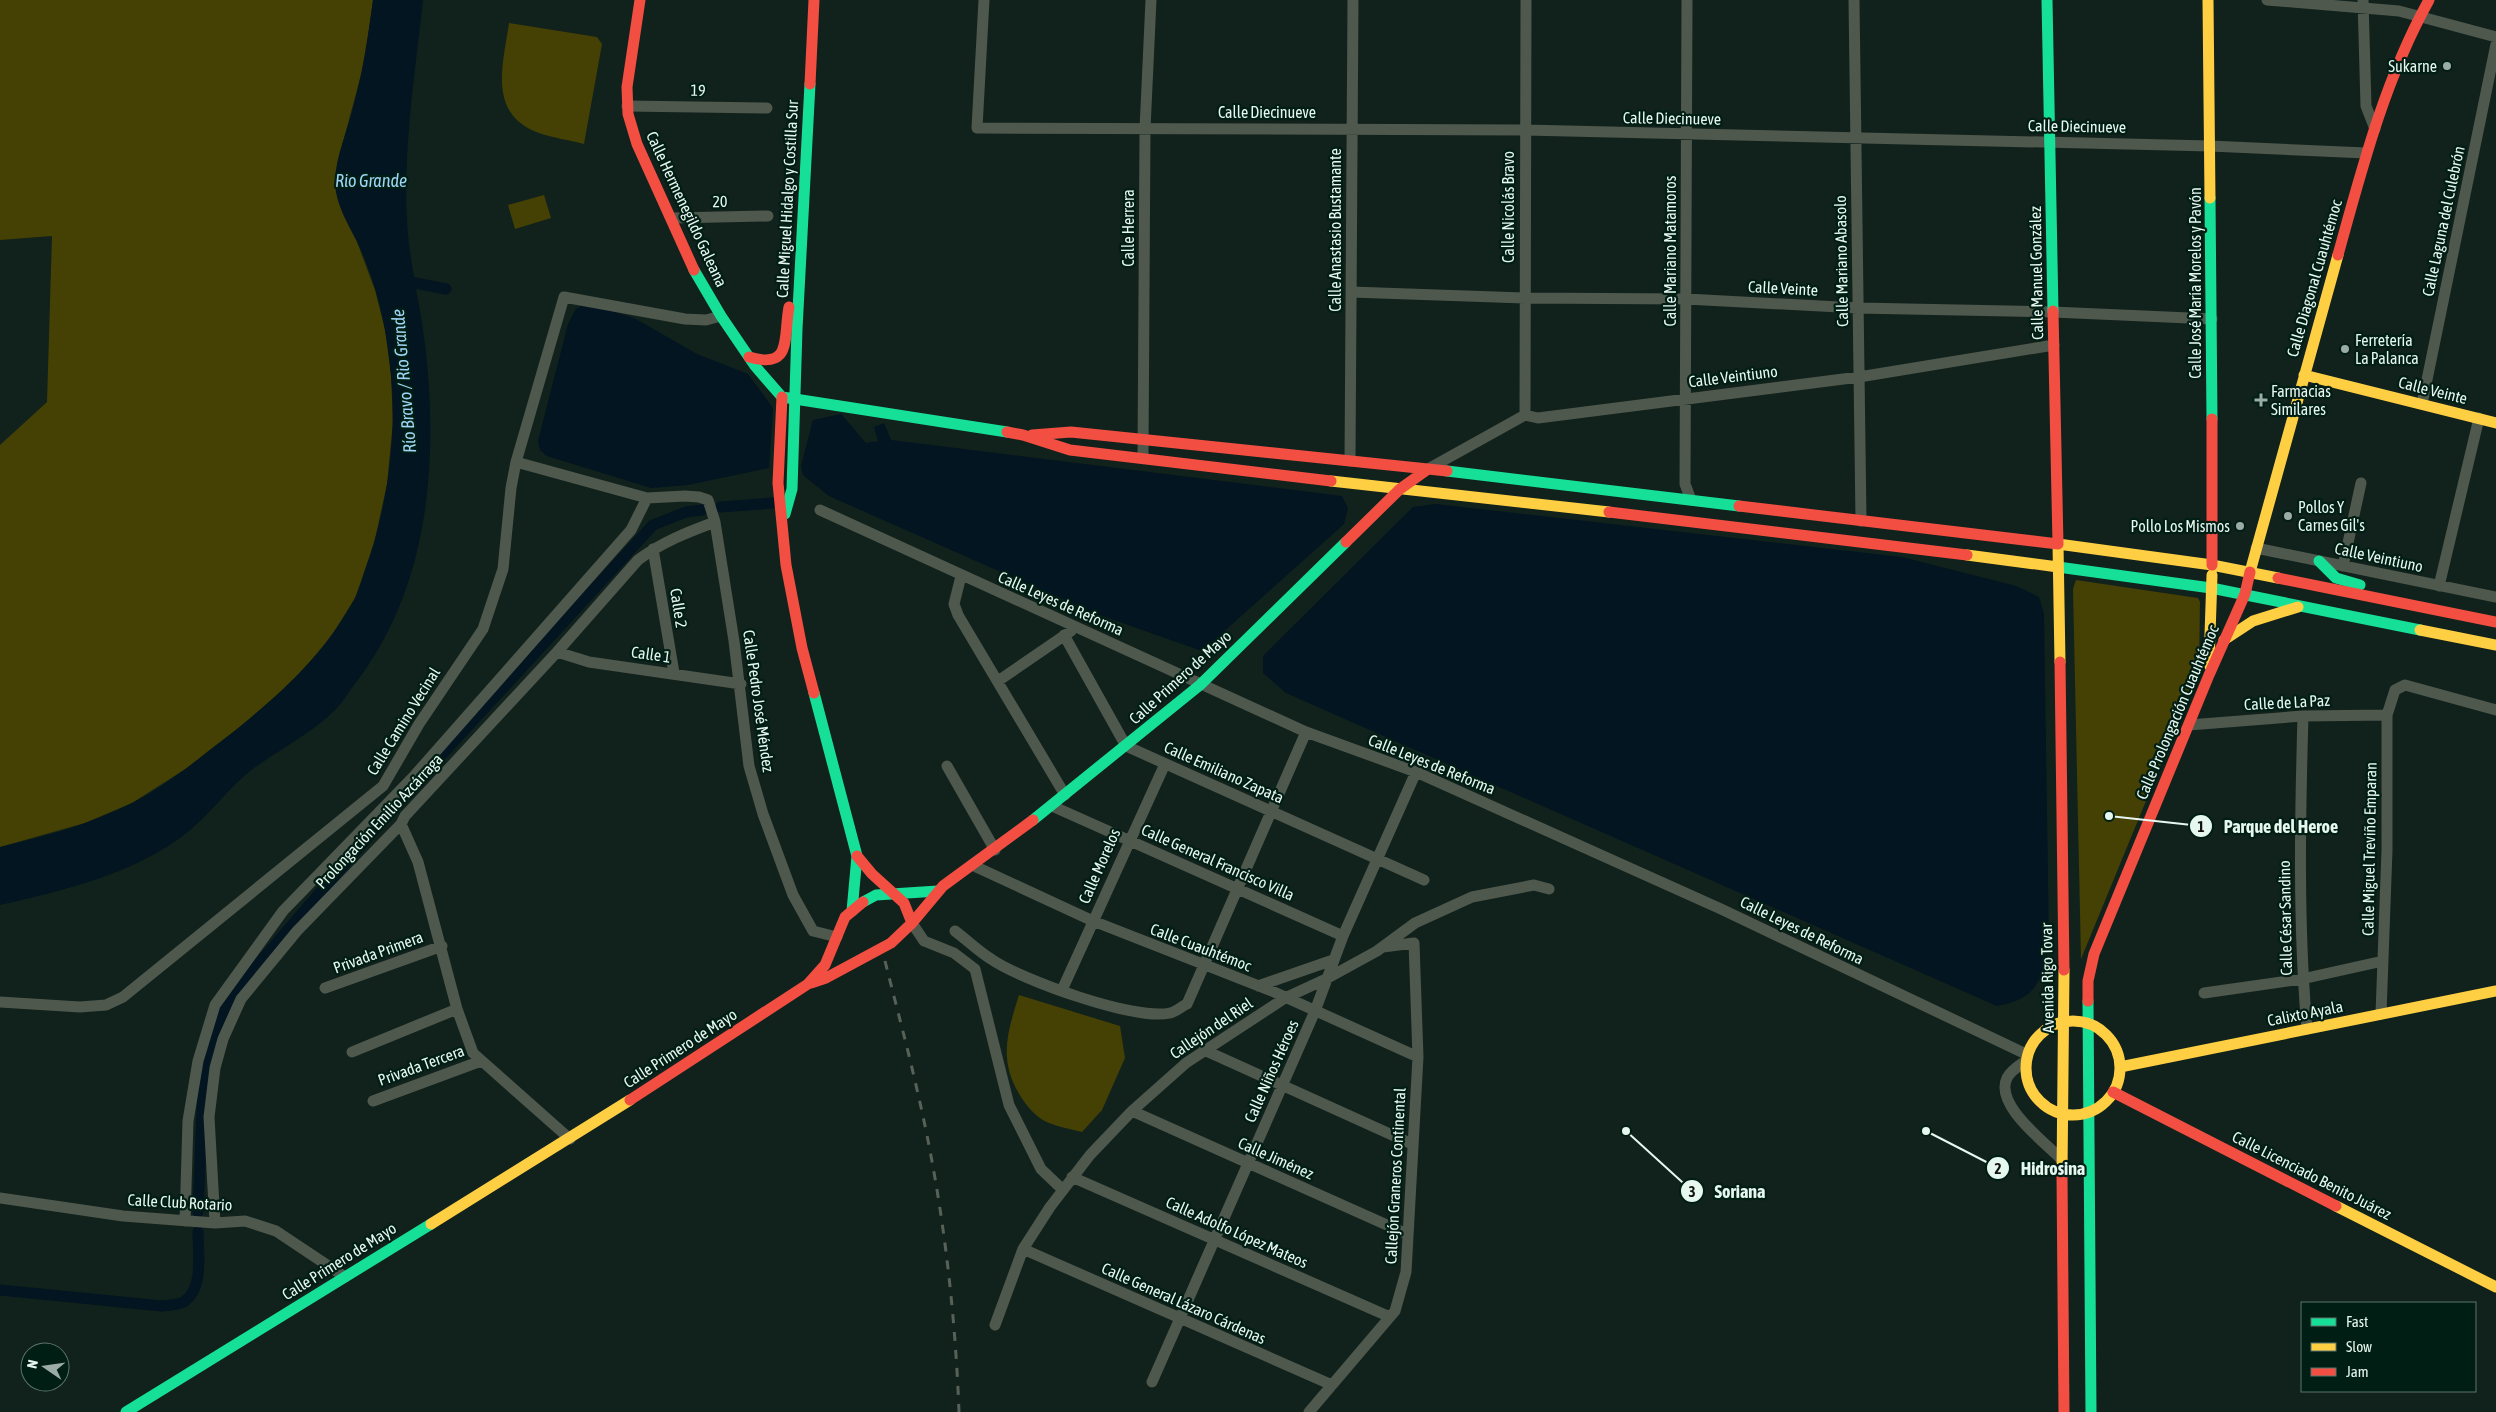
<svg xmlns="http://www.w3.org/2000/svg" width="2496" height="1412" font-family="'Asap Condensed',sans-serif">
  <rect width="100%" height="100%" fill="#11211c"/>
  <path fill="#454004" d="M0 0H373L365 60 339 157 335 183 375 290 385 329 391 375 393 422 387 484 374 544 355 598 327 643 291 683 239 728 187 768 132 803 85 823 0 847V445L47 402 52 236 0 240Z
    M509 23 597 37 602 44 584 144C569 140 553 138 539 133 487 114 503 65 509 23Z
    M544 195 551 218 515 229 508 205Z
    M2076 580 2198 598 2200 602 2199 672 2081 959 2073 589Z
    M1019 995 1120 1026 1125 1058 1102 1110 1082 1132C1071 1129 1059 1127 1049 1123 1037 1118 1028 1108 1021 1097 998 1061 1007 1033 1019 995Z"/>
  <path fill="#021520" d="M373 0H423C415 73 403 147 407 221 409 262 420 303 425 344 439 462 429 589 354 685 347 694 341 705 333 712 311 733 279 750 254 768 230 786 212 812 189 831 136 874 65 890 0 905V847C44 837 91 824 132 803 160 789 186 769 211 749 266 707 320 662 354 600 359 591 362 580 365 570 387 509 397 441 391 376 388 338 380 298 366 262 357 236 336 211 335 183 335 157 348 130 354 105 363 70 368 36 373 0Z
    M581 306 605 309 634 318 697 354 748 374 773 408 769 468 688 485 651 488 547 456 540 450 538 441 568 324 576 309Z
    M841 414 866 443 878 441 874 427 884 423 891 440 1342 496 1348 508 1344 524 1202 651 1094 613 829 496 803 475 801 466 813 420Z
    M1435 504 1902 557 2016 586 2039 597 2044 614 2049 948C2040 983 2036 999 1997 1006L1286 693 1263 673V656L1413 507Z"/>
  <g fill="none" stroke-linecap="round" stroke-linejoin="round">
    <path stroke="#021520" stroke-width="11" d="M400 280 446 289
      M721 507 773 503
      M198 1212 203 1087 215 1030 230 997 400 800 653 525 686 512 702 510
      M0 1290 162 1306C169 1305 180 1305 185 1301 204 1287 198 1252 198 1232"/>
    <path stroke="#4e584d" stroke-width="11" d="M984 0 977 128 1525 130 2210 146 2366 153
      M1687 0 1685 484 1691 500
      M1854 0 1861 521
      M2267 0 2399 11 2496 37
      M2363 0 2366 106 2375 129
      M627 106 767 108
      M672 218 768 216
      M1351 292 1524 298 1686 299 1858 308 2053 312 2212 319
      M2422 404 2496 44
      M1525 415 1526 0
      M1143 457 1145 129 1151 0
      M1350 461 1353 0
      M516 462 647 498 685 496 699 497 708 500 715 522 734 641 749 766 763 814 793 895 813 931 837 937
      M1428 469 1525 415 1538 418 1859 377 2054 345
      M820 510 1306 732 1416 772 1721 909 2028 1055
      M2256 548 2496 597
      M653 549 674 673
      M2343 566 2361 483
      M961 576 954 604 958 615 1065 795
      M2439 586 2479 418
      M1064 635 1126 746 1424 880
      M557 652 589 662 741 684
      M998 681 1071 631
      M2303 716C2300 820 2298 925 2307 1029
      M2189 725 2303 716 2387 715
      M947 766 995 850
      M1052 806 1343 936
      M401 824 418 862 457 1009 473 1053 570 1139
      M972 865 1093 921 1274 992 1418 1057
      M912 923 924 941 954 953 975 969 1009 1105 1041 1169 1063 1190
      M955 931C967 940 978 951 991 959 1021 980 1135 1021 1170 1013 1176 1012 1182 1006 1187 1004L1306 732
      M1258 986 1333 960
      M325 988 442 946
      M1062 990 1165 764
      M2204 993 2302 979 2383 961
      M0 1002 80 1007 106 1005 123 997 383 786 419 724 483 629 503 569 511 488 516 462 564 297 685 319 706 320 721 316
      M2381 1014 2387 850V715L2395 690 2405 685 2496 710
      M1204 1050 1412 1144
      M352 1052 457 1009
      M2027 1060C2020 1065 2011 1070 2007 1078 1994 1105 2045 1142 2062 1160
      M373 1101 481 1061
      M1132 1111 1407 1234
      M1072 1177 1390 1317
      M0 1198 123 1216 215 1223 245 1221 276 1231 345 1277
      M185 1221 188 1121 198 1061 215 1005 283 911 415 775 631 530 647 498
      M215 1223 209 1117 215 1068 223 1039 241 999 297 931 401 824 405 816 557 652 638 560C662 542 688 532 715 522
      M1023 1249 1332 1385
      M995 1325 1023 1249 1050 1207 1090 1155 1132 1111 1186 1063 1285 998 1326 979 1377 951 1415 923 1472 897 1534 885 1549 889
      M1152 1382 1315 1011 1343 936 1416 772
      M1309 1412 1395 1311 1406 1272 1418 1057 1414 943 1383 947"/>
    <path stroke="#16e098" stroke-width="11" d="M2047 0 2053 311
      M2210 198 2212 419
      M694 270 721 316 755 366 782 397 1007 432
      M1447 471 1739 506
      M785 514 792 489 797 329 810 84
      M2319 561 2336 578 2360 585
      M2058 567 2211 588 2420 630
      M814 693 857 856 852 911
      M1033 820 1200 685 1346 542
      M863 902 876 895 938 891
      M2088 1001 2091 1412
      M126 1412 431 1224"/>
    <path stroke="#ffcf43" stroke-width="11" d="M2208 0 2210 198
      M2304 375 2496 423
      M1331 481 1609 512
      M1967 555 2058 567
      M2250 572 2338 255
      M2420 630 2496 645
      M2224 640 2253 621 2298 607
      M2060 662 2058 544 2212 565 2278 578
      M2209 665 2212 575
      M2026 1068a47 47 0 1 1 94 0a47 47 0 1 1-94 0Z
      M2120 1067 2496 991
      M2062 1174 2064 970
      M2336 1206 2496 1287
      M431 1224 630 1100"/>
    <path stroke="#f24e42" stroke-width="11" d="M640 0 627 87 628 114 637 144 694 270
      M810 84 814 0
      M2338 255C2362 168 2385 79 2429 0
      M2053 311 2058 544
      M749 357C793 370 783 338 789 307
      M782 397 778 483 786 565 802 648 814 693
      M2212 419V565
      M1007 432 1023 435 1070 450 1331 481
      M1032 435 1071 432 1447 471
      M1739 506 2058 544
      M1609 512 1967 555
      M1346 542 1400 489 1428 469
      M2278 578 2496 622
      M2060 662 2064 970
      M857 856 872 874 904 903 912 923
      M811 983 826 978 891 943 912 923 943 886 1033 820
      M2088 1001V981L2094 954 2209 675 2245 594 2250 572
      M2113 1092 2336 1206
      M630 1100 808 984 825 965 845 917 863 902
      M2062 1174 2064 1412"/>
    <path stroke="#576158" stroke-width="3" stroke-dasharray="9 9" stroke-linecap="butt" d="M885 961C896 1005 908 1049 918 1094 942 1197 955 1306 959 1412"/>
  </g>
  <g fill="#9baca6" stroke="#011e15" stroke-width="2">
    <circle cx="2447" cy="66" r="5"/>
    <circle cx="2345" cy="349" r="5"/>
    <path d="M2258.5 392.5h5v5h5v5h-5v5h-5v-5h-5v-5h5z"/>
    <circle cx="2288" cy="516" r="5"/>
    <circle cx="2240" cy="526" r="5"/>
  </g>
  <g text-anchor="middle" stroke-width="4.5" stroke-linejoin="round" paint-order="stroke">
    <g font-size="16" fill="#e6f7f0" stroke="#011e15" text-anchor="start">
      <text x="2437" y="72" text-anchor="end">Sukarne</text>
      <text x="2355" y="346">Ferretería<tspan x="2355" dy="18">La Palanca</tspan></text>
      <text x="2271" y="397">Farmacias<tspan x="2271" dy="18">Similares</tspan></text>
      <text x="2298" y="513">Pollos Y<tspan x="2298" dy="18">Carnes Gil's</tspan></text>
      <text x="2230" y="532" text-anchor="end">Pollo Los Mismos</text>
    </g>
    <g font-size="16" fill="#e6f7f0" stroke="#011e15">
      <text transform="translate(698 90) rotate(1)" y="6">19</text>
      <text x="1267" y="118">Calle Diecinueve</text>
      <text transform="translate(1672 118) rotate(1)" y="6">Calle Diecinueve</text>
      <text transform="translate(2077 126) rotate(1)" y="6">Calle Diecinueve</text>
      <text transform="translate(787 199) rotate(-87)" y="6">Calle Miguel Hidalgo y Costilla Sur</text>
      <text transform="translate(720 201) rotate(-1)" y="6">20</text>
      <text transform="translate(1508 207) rotate(-90)" y="6">Calle Nicolás Bravo</text>
      <text transform="translate(687 209) rotate(65)" y="6">Calle Hermenegildo Galeana</text>
      <text transform="translate(2443 221) rotate(-78)" y="6">Calle Laguna del Culebrón</text>
      <text transform="translate(1128 228) rotate(-90)" y="6">Calle Herrera</text>
      <text transform="translate(1335 230) rotate(-90)" y="6">Calle Anastasio Bustamante</text>
      <text transform="translate(1670 251) rotate(-90)" y="6">Calle Mariano Matamoros</text>
      <text transform="translate(1841 261) rotate(-91)" y="6">Calle Mariano Abasolo</text>
      <text transform="translate(2036 273) rotate(-91)" y="6">Calle Manuel González</text>
      <text transform="translate(2314 278) rotate(-74)" y="6">Calle Diagonal Cuauhtémoc</text>
      <text transform="translate(2195 283) rotate(-90)" y="6">Calle José María Morelos y Pavón</text>
      <text transform="translate(1783 288) rotate(3)" y="6">Calle Veinte</text>
      <text transform="translate(1733 376) rotate(-7)" y="6">Calle Veintiuno</text>
      <text transform="translate(2433 390) rotate(14)" y="6">Calle Veinte</text>
      <text transform="translate(2379 557) rotate(12)" y="6">Calle Veintiuno</text>
      <text transform="translate(1061 603) rotate(24)" y="6">Calle Leyes de Reforma</text>
      <text transform="translate(679 608) rotate(81)" y="6">Calle 2</text>
      <text transform="translate(651 654) rotate(8)" y="6">Calle 1</text>
      <text transform="translate(1180 677) rotate(-42)" y="6">Calle Primero de Mayo</text>
      <text transform="translate(759 701) rotate(82)" y="6">Calle Pedro José Méndez</text>
      <text transform="translate(2287 702) rotate(-3)" y="6">Calle de La Paz</text>
      <text transform="translate(2177 712) rotate(-67)" y="6">Calle Prolongación Cuauhtémoc</text>
      <text transform="translate(403 721) rotate(-58)" y="6">Calle Camino Vecinal</text>
      <text transform="translate(1432 764) rotate(22)" y="6">Calle Leyes de Reforma</text>
      <text transform="translate(1224 772) rotate(24)" y="6">Calle Emiliano Zapata</text>
      <text transform="translate(379 821) rotate(-47)" y="6">Prolongación Emilio Azcárraga</text>
      <text transform="translate(2369 849) rotate(-89)" y="6">Calle Miguel Treviño Emparan</text>
      <text transform="translate(1218 862) rotate(24)" y="6">Calle General Francisco Villa</text>
      <text transform="translate(1099 866) rotate(-66)" y="6">Calle Morelos</text>
      <text transform="translate(2285 918) rotate(-91)" y="6">Calle César Sandino</text>
      <text transform="translate(1802 930) rotate(26)" y="6">Calle Leyes de Reforma</text>
      <text transform="translate(1201 947) rotate(21)" y="6">Calle Cuauhtémoc</text>
      <text transform="translate(378 952) rotate(-20)" y="6">Privada Primera</text>
      <text transform="translate(2047 978) rotate(-91)" y="6">Avenida Rigo Tovar</text>
      <text transform="translate(2305 1013) rotate(-11)" y="6">Calixto Ayala</text>
      <text transform="translate(1211 1028) rotate(-34)" y="6">Callejón del Riel</text>
      <text transform="translate(680 1048) rotate(-33)" y="6">Calle Primero de Mayo</text>
      <text transform="translate(421 1065) rotate(-20)" y="6">Privada Tercera</text>
      <text transform="translate(1271 1071) rotate(-66)" y="6">Calle Niños Héroes</text>
      <text transform="translate(1276 1158) rotate(24)" y="6">Calle Jiménez</text>
      <text transform="translate(2312 1175) rotate(27)" y="6">Calle Licenciado Benito Juárez</text>
      <text transform="translate(1395 1176) rotate(-87)" y="6">Callejón Graneros Continental</text>
      <text transform="translate(180 1202) rotate(3)" y="6">Calle Club Rotario</text>
      <text transform="translate(1237 1232) rotate(24)" y="6">Calle Adolfo López Mateos</text>
      <text transform="translate(339 1261) rotate(-32)" y="6">Calle Primero de Mayo</text>
      <text transform="translate(1184 1303) rotate(24)" y="6">Calle General Lázaro Cárdenas</text>
    </g>
    <g font-size="18" font-style="italic" fill="#9ed5f6" stroke="#011e15">
      <text x="371" y="187">Rio Grande</text>
      <text transform="translate(404 381) rotate(-95)" y="6">Río Bravo / Rio Grande</text>
    </g>
  </g>
  <path fill="none" stroke="#e6f7f0" stroke-width="2" d="M2109 816L2201 826M1926 1131L1998 1168M1626 1131L1692 1191"/>
  <g fill="#e6f7f0" stroke="#011e15" stroke-width="2">
    <circle cx="2109" cy="816" r="5"/>
    <circle cx="1926" cy="1131" r="5"/>
    <circle cx="1626" cy="1131" r="5"/>
    <circle cx="2201" cy="826" r="12"/>
    <circle cx="1998" cy="1168" r="12"/>
    <circle cx="1692" cy="1191" r="12"/>
  </g>
  <g font-size="15" text-anchor="middle" font-weight="bold" fill="#111">
    <text x="2201" y="832">1</text>
    <text x="1998" y="1174">2</text>
    <text x="1692" y="1197">3</text>
  </g>
  <g font-size="18" text-anchor="middle" font-weight="bold" fill="#e6f7f0" stroke="#011e15" stroke-width="4.5" stroke-linejoin="round" paint-order="stroke">
    <text x="2281" y="833">Parque del Heroe</text>
    <text x="2053" y="1175">Hidrosina</text>
    <text x="1740" y="1198">Soriana</text>
  </g>
  <rect x="2301" y="1302" width="175" height="90" fill="#011e15" stroke="#5d756d"/>
  <rect x="2311" y="1318" width="25" height="8" fill="#16e098" stroke="#5d756d"/>
  <text x="2346" y="1327" font-size="15" fill="#e6f7f0">Fast</text>
  <rect x="2311" y="1343" width="25" height="8" fill="#ffcf43" stroke="#5d756d"/>
  <text x="2346" y="1352" font-size="15" fill="#e6f7f0">Slow</text>
  <rect x="2311" y="1368" width="25" height="8" fill="#f24e42" stroke="#5d756d"/>
  <text x="2346" y="1377" font-size="15" fill="#e6f7f0">Jam</text>
  <g transform="translate(45 1367) rotate(283)"><circle r="24" fill="#011e15" stroke="#5d756d"/>
  <path d="M0-4L9 19L0 12L-9 19Z" fill="#9baca6"/>
  <text y="-8" font-size="14" font-weight="bold" text-anchor="middle" fill="#e6f7f0">N</text>
  </g>
</svg>
